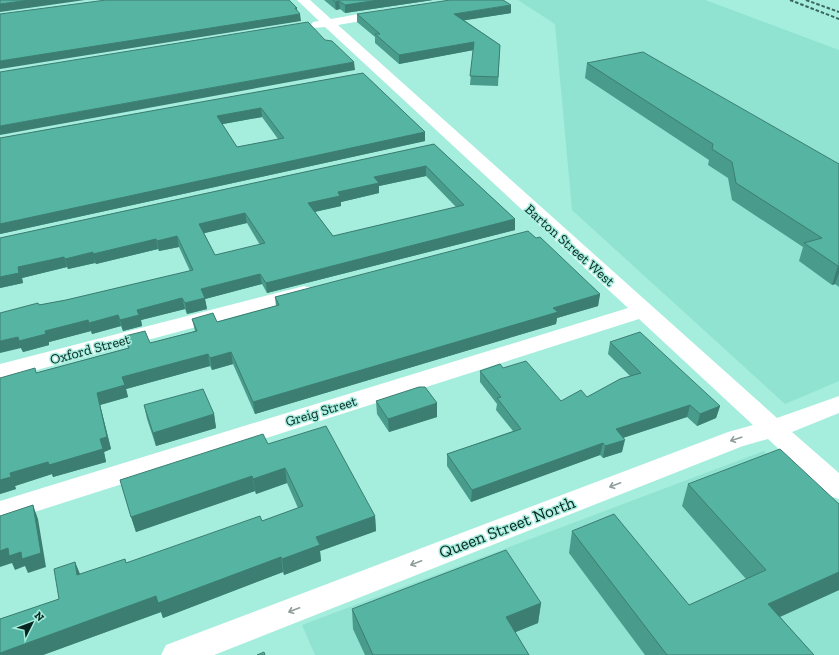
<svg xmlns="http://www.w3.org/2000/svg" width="839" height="655" font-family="'Zilla Slab',serif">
  <rect width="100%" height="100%" fill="#a5eddd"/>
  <path fill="#90e2d1" d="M518 0H705L839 50V381L785 404 572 210 555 24Z
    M764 451 839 524V655H315L302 625Z"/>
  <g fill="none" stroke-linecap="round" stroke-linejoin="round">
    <path fill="#fff" fill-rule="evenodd" d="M297 0H310L331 19 386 9 390 10 392 13 390 16 338 25 777 418 839 396V413L792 432 839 473V499L829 496 768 439 743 446 214 655H161L166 645 728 432 753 425 639 319 0 523V501L628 308 325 27 313 28 311 25 313 22 319 21Z
      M304 286 311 288 314 292 311 296 0 380V364Z"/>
    <path stroke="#3a665d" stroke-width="2" stroke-dasharray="3.5 2" stroke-linecap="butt" d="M790 0 839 19
      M806 0 839 12"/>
  </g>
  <path fill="#499b8b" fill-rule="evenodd" d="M324 0H433L345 13 340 9 336 10Z
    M511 13 464 20 500 45 498 86 470 85 473 50 399 64 375 43V37L357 22V14Z
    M587 63 839 164V287L835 284 832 285 799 261 803 247 732 200 728 178 708 165 709 160 585 78Z
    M363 73 425 132V141L0 234V138ZM262 117 278 139 237 147 222 124Z
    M434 144 515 219V230L267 293 262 284 205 299 207 309 187 314 185 309 141 320 142 326 123 331 121 326 92 334 91 331 49 342V345L23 352 21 348 39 305 66 300 190 271 179 247 159 251 158 249 96 264 95 263 68 269 67 267 22 278 23 283 0 288V238ZM426 176 456 207 333 236 315 212 341 206V202L379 193V186ZM247 223 260 245 215 255 204 233Z
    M536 238 600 294 598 306 557 318 556 324 255 414 233 364 212 370 210 366 126 389 128 397 100 405 111 449 104 452 106 462 53 477 52 474 15 486 16 489 0 494 36 373 128 348 125 336 150 343 195 331 192 319 217 322 276 306 275 297Z
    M610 342 720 406 716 418 697 426 687 417 623 438 622 452 603 458 600 455 471 502 447 466V454L513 431 496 410 497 404 480 382V371L503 368 561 401 587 397 630 376 608 354Z
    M376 401 437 417 389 432 377 414Z
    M144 405 214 414 216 428 156 446 147 419Z
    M268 444 375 516 376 531 320 551 321 561 284 575 283 572 163 618 161 612 43 655H0V619L59 599 75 562 80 574 126 563 262 521 298 508 287 483 256 494 255 491 136 532 120 480Z
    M688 484 839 504V590L780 617 814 655H645L569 553 572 531 689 605 746 579 682 506Z
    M541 603 538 623 515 632 529 655H365L353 629 352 609Z"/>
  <path fill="#3c7e71" d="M29 0H85L0 12V4Z
    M379 0H433L345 13V5Z
    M339 1 340 9 336 10 335 2Z
    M511 5V13L454 22V14Z
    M295 8H297V14H300L301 21 0 69V61Z
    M474 42V50L399 64V55Z
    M354 62 355 70 0 135V126Z
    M261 108 262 117 218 125 217 116Z
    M425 132V141L0 234V224Z
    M426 166V176L379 186V193L341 202V206L309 213 308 203 374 177Z
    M245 213 247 223 201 234 199 224Z
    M515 219V230L267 293 266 283Z
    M177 236 179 247 159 251 157 241Z
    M156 239 158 249 96 264 93 254Z
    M93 252 95 263 68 269 65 259Z
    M64 257 67 267 22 278 23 283 0 288V277L18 267Z
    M838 266H839V273L835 284 832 285Z
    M260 274 262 284 205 299 207 309 187 314 185 303 201 289Z
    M600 294 598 306 557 318 556 324 255 414 253 402 553 308Z
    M182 298 185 309 141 320 142 326 123 331 120 320 137 310Z
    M118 315 121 326 92 334 89 323Z
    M88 320 91 331 49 342V345L23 352 21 348 0 353V341L45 331Z
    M231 352 233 364 212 370 210 358Z
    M208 354 210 366 126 389 128 397 100 405 111 449 104 452 106 462 53 477 52 474 15 486 16 489 0 494V480L10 473 100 439 97 393 122 377Z
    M437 403V417L389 432 388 419Z
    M690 405 687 417 613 441 616 429Z
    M720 406 716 418 697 426 700 414Z
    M214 414 216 428 156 446 153 433Z
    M625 440 622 452 603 458 605 446Z
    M603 443 600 455 471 502 472 490Z
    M285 468 287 483 256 494 253 479Z
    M252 476 255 491 136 532 131 517Z
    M33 505 38 519 46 567 28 573 25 566 15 570 12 563 0 567V551Z
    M375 516 376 531 320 551 321 561 284 575 282 559 316 537Z
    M281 557 283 572 163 618 161 612 43 655H0V653L156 596Z
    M75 562 81 577 77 575Z
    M839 572V590L759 626 768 604Z
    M541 603 538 623 504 637 506 617Z"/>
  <path fill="#55b4a2" stroke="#3c7e71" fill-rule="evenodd" d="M0 0H29L0 4Z
    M106 0H289L297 8H295L300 14 0 61V14Z
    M333 0H379L345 5 339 1 335 2Z
    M450 0H503L511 5 454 14 500 45 498 77 470 76 474 42 399 55 375 34H380L357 14Z
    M308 22 325 40 332 41 354 62 0 126V72Z
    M643 52 839 164V266H838L804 243 822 238 736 183 732 162 712 149 713 144 587 63Z
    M363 73 425 132 0 224V138ZM261 108 284 138 237 147 217 116Z
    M434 144 515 219 266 283 260 274 201 289 205 298 185 303 182 298 137 310 139 315 120 320 118 315 89 323 88 320 45 331 46 334 19 341 18 337 0 341V313L38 303 39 305 66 300 193 270 177 236 157 241 156 239 93 254V252L65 259 64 257 18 267 19 273 0 277V238ZM426 166 464 205 333 236 308 203 340 196 338 192 379 183 374 177ZM245 213 265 243 215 255 199 224Z
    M528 231 536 238 540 237 600 294 553 308 558 312 253 402 231 352 210 358 208 354 122 377 125 385 97 393 107 437 100 439 103 449 49 465 48 462 10 473 11 477 0 480V378L35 368 36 373 129 348 125 336 145 331 150 343 197 331 192 319 213 313 217 322 279 305 275 297Z
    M640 332 720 406 700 414 690 405 616 429 625 440 605 446 603 443 472 490 447 454 521 429 497 398 501 397 480 371 500 364 503 368 526 361 561 401 581 390 587 397 620 379 641 373 610 342Z
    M419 387H425L437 403 388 419 376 401Z
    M203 389 214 414 153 433 144 405Z
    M326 426 375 516 316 537 320 545 282 559 281 557 158 603 156 596 0 653V619L59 599 54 569 75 562 77 575 125 559 126 563 260 516 262 521 303 506 285 468 253 479 252 476 131 517 120 480 263 434 268 444Z
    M780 449 839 504V572L768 604 814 655H667L572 531 614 514 689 605 766 570 688 484Z
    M33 505 41 553 22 559 21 552 9 556 8 548 0 551V516Z
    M506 550 541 603 506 617 529 655H373L352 609Z
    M264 652 265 655H257Z"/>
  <defs><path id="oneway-shaft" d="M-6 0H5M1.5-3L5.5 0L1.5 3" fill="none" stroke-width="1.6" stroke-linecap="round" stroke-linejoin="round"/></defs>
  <g stroke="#8f9d9b">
    <use href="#oneway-shaft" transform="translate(736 439) rotate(162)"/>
    <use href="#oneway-shaft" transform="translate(615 485) rotate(159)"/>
    <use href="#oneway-shaft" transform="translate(416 563) rotate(159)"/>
    <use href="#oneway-shaft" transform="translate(294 610) rotate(159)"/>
  </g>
  <g text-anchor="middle" stroke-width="3" stroke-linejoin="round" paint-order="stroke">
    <g font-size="14" fill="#072621" stroke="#a5eddd">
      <text transform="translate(570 245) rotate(42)" y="5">Barton Street West</text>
      <text transform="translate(90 349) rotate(-15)" y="5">Oxford Street</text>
      <text transform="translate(321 411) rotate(-17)" y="5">Greig Street</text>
    </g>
    <g font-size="17" fill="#072621" stroke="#a5eddd">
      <text transform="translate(507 527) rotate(-21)" y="6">Queen Street North</text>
    </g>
  </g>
  <g transform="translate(32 623) rotate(48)" stroke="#a5eddd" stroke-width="3" paint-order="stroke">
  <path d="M0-3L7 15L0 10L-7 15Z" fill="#072621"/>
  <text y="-6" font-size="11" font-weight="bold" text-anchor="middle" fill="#072621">N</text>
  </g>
</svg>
